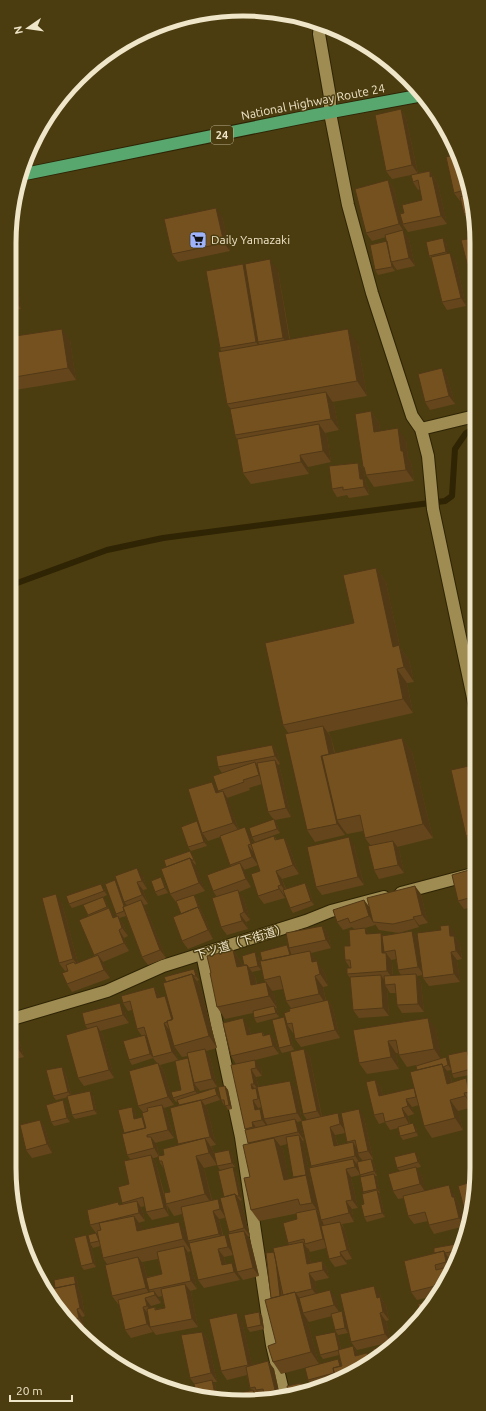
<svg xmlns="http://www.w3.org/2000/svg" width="486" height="1411" font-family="Ubuntu,'Noto Sans JP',sans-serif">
  <rect width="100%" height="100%" fill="#4b3d10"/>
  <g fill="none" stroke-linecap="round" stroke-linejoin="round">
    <path stroke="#2f2403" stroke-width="6" d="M9 586 107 550 163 538 445 501 452 496 455 449 466 433 475 428"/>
    <g stroke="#2e2405" stroke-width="14">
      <path id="minor" d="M320 24 319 34 330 97V113L348 205 372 293 412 416 421 429 428 456 433 509 476 712
        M421 429 475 416
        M401 893 469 875
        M202 954 241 1137 272 1345 284 1395
        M9 1020 107 991 163 966 306 921 331 911 384 897"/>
    </g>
    <g stroke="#2e2405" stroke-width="14">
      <path id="highway" d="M20 175 315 115 423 95"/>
    </g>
    <use href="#minor" stroke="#9f8c52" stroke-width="12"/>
    <use href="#highway" stroke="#57a76f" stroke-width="12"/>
  </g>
  <path fill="#65461c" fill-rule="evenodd" d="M401 109 406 118 418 173 430 171 438 184 447 224 408 232 403 225 404 233 409 239 415 266 397 270 394 266 395 271 378 275 375 270 387 241 386 237 372 241 366 233 388 180 394 189 400 214 404 213 422 200 420 189 418 190 413 182 411 175 392 179 386 171Z
    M457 154 475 212V229L464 214 461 201H460L454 193Z
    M222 216 230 251 178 262 172 254Z
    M475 233V287L472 282 468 239Z
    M9 242 16 276 13 277 17 282 21 309 9 311Z
    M446 242 448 253 456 261 466 306 447 310 442 302 432 260 429 256Z
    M245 268 278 271 290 339 358 344 367 396 332 402 334 404 339 430 325 433 327 436 331 462 308 467 309 474 251 484 243 473 237 439 235 435 231 409 227 404 221 351 220 348Z
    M9 337 70 340 76 380 9 391Z
    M447 376 455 404 430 410 425 402Z
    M371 411 379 423 380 431 406 440 408 458 411 462 414 481 374 487 366 475 365 470 363 467Z
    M358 463 364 471 366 484 368 487 369 495 349 498 347 495 337 497 332 489Z
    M376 568 386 582 400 647 409 660 414 682 407 683 413 713 328 732 331 737 335 753 402 738 412 752 433 838 397 847 399 849 404 873 379 879 374 870 371 846 365 838 363 831 347 834 343 829 345 835 315 842 307 830 289 734 283 725 354 623Z
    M272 745 278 754 280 764 278 765 280 768 291 817 275 820 277 824 280 833 255 842 252 837 274 820 268 812 262 784 249 788 250 790 227 798 239 830 251 836 253 843 274 836 277 840 284 838 289 846 299 874 282 879 286 889 305 883 308 887 314 905 293 913 290 908 285 894 284 895 285 898 264 904 258 896 260 871 258 865 244 870 251 887 239 892 244 899 250 920 246 922 248 929 227 935 221 927 217 897 213 891 231 866 230 865 220 837 208 841 204 835 207 846 191 851 188 847 197 821 199 824 212 782 217 789 222 773 218 767Z
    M475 774 476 780V843L471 844 466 836Z
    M354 845 364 885 322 895 316 887Z
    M193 855 196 864 195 865 205 891 194 895 197 899 202 912 204 915 213 939 188 949 182 941 181 914 176 902 170 894Z
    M476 868V906L464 909 458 901Z
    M115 876H143L147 889 143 890 148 904 144 905 146 908 166 958 148 965 142 957 126 916 119 918 123 924 128 936 124 938 129 951 103 962 110 978 72 992 67 984 68 970 65 971 59 963 62 903 78 963 95 956 94 955 88 916V915L98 899 72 908 69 904 104 888 107 895 103 897 106 901 109 908 115 917 117 916 116 914 115 880 118 884 126 906 127 905 124 902Z
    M161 877 164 882 168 893 158 896 155 892Z
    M421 894 428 923 419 925V927L399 933 379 930 375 924V925L362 929 365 928 369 934 381 933 383 936 412 931 418 939 455 933V937L460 944 462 959 457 960 460 982 429 986 423 978V975L417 976 421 982 424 1012 402 1013 397 1005 396 993H390L387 988 389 1016 359 1018 353 1010 351 979 347 974 350 968 345 960 350 946 354 929 352 927 343 930 337 922 364 900 370 908ZM396 959 398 970 401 975H393L392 961 391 960Z
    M322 926 328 934 331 948 311 953 325 973 328 986 323 987 326 1000H328L333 1008 340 1038 301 1047 295 1039 294 1032 293 1033 288 1026 294 1050 282 1053 279 1048 284 1017 286 1020 290 1011 291 1008 286 1001 283 989 272 991 264 980 262 961 287 945 289 948Z
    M233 950 241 962 242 966 244 965 258 956 261 970 252 972 255 976 257 984 274 994 277 1008H276L277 1010 279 1017 257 1023 254 1018 253 1013 225 1019 217 1007 211 973Z
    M194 969 197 974 199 980 197 981 200 986 217 1048 206 1051 210 1057 217 1087 200 1091 196 1086 198 1094 215 1088 218 1092 220 1100 205 1105 207 1108 216 1145 211 1146 213 1150 214 1153 229 1150 232 1154 235 1167 220 1170 217 1165 204 1168 212 1200 218 1199 222 1205 224 1197 236 1172 242 1200 240 1201 241 1202 250 1236 248 1237 250 1239 259 1276 243 1280 238 1273 240 1280 204 1288 198 1280 191 1251 188 1252 189 1254 197 1289 190 1291 191 1292 198 1327 156 1335 152 1330 153 1332 131 1338 125 1330 119 1304H118L112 1296 107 1264 103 1258 100 1246 93 1248 90 1243 96 1233 90 1225 118 1202 120 1205 123 1204 122 1203 129 1184 131 1160 127 1155 124 1133 132 1107 135 1111 136 1119 144 1120 143 1112 138 1106 157 1063 153 1058 132 1065 129 1060 142 1036 137 1029 132 1010 128 1011 123 1003 154 987 160 996V997L167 999 166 982ZM174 1046 182 1057 188 1056 189 1059 181 1090 173 1098 176 1102 178 1101 179 1105V1145L164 1155 159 1156 157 1145 155 1143 174 1138 167 1113 164 1108 174 1105 164 1071 160 1065 178 1060ZM158 1157 159 1161 164 1169 170 1192 164 1193 156 1163 153 1158ZM167 1205 174 1216 182 1214 186 1231 142 1230V1227L138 1223 145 1221 142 1209 141 1207 145 1206 146 1212 152 1220 169 1216ZM225 1218 229 1232 230 1234V1242L223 1235 219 1219ZM233 1255 237 1270 226 1265 224 1257ZM158 1259 162 1274 147 1277 144 1265 142 1262ZM162 1296 165 1308 156 1309 155 1307 151 1308V1306L161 1303 160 1299 158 1297Z
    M125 1011 129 1023 100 1031 103 1035 114 1078 84 1086 78 1078 88 1029 85 1025Z
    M11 1022 16 1031 24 1057 9 1061V1023Z
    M249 1027 251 1035 262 1032 265 1036 270 1034 276 1043 279 1054 247 1062 261 1068 262 1076 256 1077 259 1087 296 1089 302 1121 307 1120 303 1114 304 1049 310 1057 322 1117 343 1120 364 1117 373 1159 372 1160 374 1163 377 1176H375L377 1178 380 1193H379L380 1195 385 1217 367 1222 364 1217V1193L363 1192 362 1177 360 1175 351 1177 358 1208 352 1209 354 1222 342 1224 345 1230 352 1259 346 1260 347 1264 335 1267 329 1259 326 1248 310 1252 308 1248H307L308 1250 311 1263 322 1261 327 1269 329 1278 315 1281 317 1293 336 1298 339 1312 342 1311 345 1316 348 1333 338 1335 335 1330 332 1316 309 1322 307 1319 319 1364 281 1374 273 1362 276 1343 271 1298 274 1252 289 1245 288 1243 297 1219 304 1212 259 1221 251 1210 250 1177 248 1143 246 1130 245 1129 236 1064 231 1056ZM262 1107 263 1113 258 1108ZM301 1121 311 1166 312 1168 313 1186 311 1183 304 1143 303 1141 304 1140 301 1127 297 1122ZM345 1133 347 1142 348 1143 338 1145 335 1135ZM287 1144 294 1178 289 1179 283 1149 280 1146ZM359 1156 363 1161H360Z
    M436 1029 441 1059 449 1061 470 1055 474 1074 454 1078 452 1074 451 1070 446 1071 450 1075 452 1082 474 1090 477 1101V1103L472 1105 473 1107 458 1111 463 1130 432 1138 424 1126 419 1105 412 1107 414 1114 408 1116 410 1124 416 1127 418 1136 403 1140 400 1136 398 1128 390 1130 385 1122 379 1124 374 1115 375 1080 381 1088 383 1096 414 1088 417 1070 416 1065 407 1067 399 1055 398 1053H396L399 1069 367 1074 359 1063 353 1030Z
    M62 1067 65 1071 71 1095H93L97 1114 75 1119 72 1115 68 1097 56 1100 53 1096Z
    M225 1086 228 1090 232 1109 228 1110 225 1104 224 1105 221 1100Z
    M63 1100 66 1105 70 1122 54 1126 51 1122Z
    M40 1120 45 1128 52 1153 32 1158 26 1150Z
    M418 1156 421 1167 416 1168 422 1176 425 1191 454 1194 456 1199 460 1205 465 1226 434 1234 429 1225 428 1221 414 1224 408 1216 404 1198 398 1199 393 1191 400 1171 397 1168Z
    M475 1181 470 1219 465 1211Z
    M86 1235 89 1239 96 1267 84 1270 81 1266Z
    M462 1243 457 1255 448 1257 449 1259 451 1268 438 1297V1295L417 1300 411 1292 434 1253Z
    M74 1276 77 1280 79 1290 81 1293 85 1316 82 1317 84 1326 75 1328 67 1322 47 1290 55 1288Z
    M380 1294 381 1298 386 1305 389 1320 386 1321 391 1342 357 1350 351 1342Z
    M259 1312 262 1316 264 1329 250 1332 247 1328Z
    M242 1321 252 1365 268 1361 274 1369 280 1396 261 1397 260 1396H258V1397L213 1400 195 1385 190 1378 202 1332 208 1340 217 1382H213L215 1384 218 1399 252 1390 250 1388 247 1375 227 1380 221 1371Z
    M335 1332 338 1336 341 1349 353 1346 359 1355 367 1353 373 1362 336 1379 335 1378 311 1384 308 1380 338 1359 341 1363 339 1355 323 1359 320 1355Z"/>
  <path fill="#523916" d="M401 109 406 118 418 174 412 165Z
    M430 171 438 184 447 224 441 216 430 177Z
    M388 180 394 189 405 233 399 224Z
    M216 208 222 216 230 251 224 243Z
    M403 230 409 239 415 266 409 258Z
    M443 238 446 242 449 256 446 252Z
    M9 242 16 276 9 266Z
    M450 253 456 261 466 306 461 298Z
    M270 259 278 271 291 349 283 338Z
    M392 262 394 266 395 271 392 267Z
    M243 264 251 276 258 342 263 350 264 354 256 342Z
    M9 271 17 282 21 309 13 298Z
    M62 329 70 340 76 380 68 368Z
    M348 329 358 344 367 396 357 381Z
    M442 368 447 376 455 404 449 396Z
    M326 392 334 404 339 430 331 419Z
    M371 411 379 423 382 444 374 432Z
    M319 424 327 436 331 462 323 451Z
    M398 428 406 440 408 458 411 462 414 481 406 470 401 451Z
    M300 455 308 467 309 474 301 462Z
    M358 463 364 471 366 484 368 487 369 495 364 487 360 479Z
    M376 568 386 582 400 647 409 660 414 682 404 667 393 647Z
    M397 669 407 683 413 713 403 699Z
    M323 726 331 737 337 766 329 754Z
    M402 738 412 752 433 838 423 824Z
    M272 745 278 754 280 764 275 756Z
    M321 756 329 768 337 820 343 829 345 835 337 824Z
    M275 760 280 768 291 817 286 808Z
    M255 762 260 771 264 783 259 775Z
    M469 766 475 774 476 780V798Z
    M212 782 218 790 219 792 216 793Z
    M223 791 228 799 239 831 233 823Z
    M274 819 277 824 280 833 277 829Z
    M197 821 200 825 202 833 204 835 207 846 204 842Z
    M245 827 251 836 256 852 251 844Z
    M349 837 354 845 364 885 358 877Z
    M284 838 289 846 299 874 293 865Z
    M393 841 399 849 404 873 398 865Z
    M248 845 254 853 258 865 252 857Z
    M190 851 193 855 196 864 194 860Z
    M190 858 196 866 205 891 199 883Z
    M240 863 246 872 251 887 246 879Z
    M137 868 143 876 147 889 142 881Z
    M276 871 282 879 287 894 281 885Z
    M161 877 164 882 168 893 165 888Z
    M115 880 118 884 129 914 126 910Z
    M137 882 143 890 148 904 142 895Z
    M305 883 308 887 314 905 311 901Z
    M101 884 104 888 107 895 104 891Z
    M278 886 284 895 285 898 279 889Z
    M415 886 421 894 428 923 422 915Z
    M238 890 244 899 250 920 244 912Z
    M56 894 62 903 79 967 73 959Z
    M194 895 197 899 202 912 204 915 213 939 208 930Z
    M103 897 106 901 110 911 107 907Z
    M141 900 146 908 166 958 160 950Z
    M364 900 370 908 373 922 375 925 369 916Z
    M109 908 115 916 119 926 113 918Z
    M240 914 246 922 248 929 242 921Z
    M118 916 123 924 128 936 122 928Z
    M413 917 419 925V927L414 919Z
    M449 925 455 933V937L460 944 462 959 456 951 450 936Z
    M322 926 328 934 331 948 326 940Z
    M365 928 371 937 366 934Z
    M119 930 124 938 129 951 124 943Z
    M412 931 418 939 424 975 418 967Z
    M381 933 386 941 384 952 386 954V953L392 961 393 979 387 971 382 953Z
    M287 945 290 950 293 959 290 955Z
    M233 950 241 962 245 978 237 967Z
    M310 951 325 973 328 986 312 962Z
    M255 952 258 956 261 970 258 966Z
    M451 952 457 960 460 982 454 974Z
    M98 955 104 963 110 978 104 970Z
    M247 965 255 976 259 997 251 985Z
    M194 969 197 974 199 980 196 976Z
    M192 974 200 986 217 1048 209 1036Z
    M416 974 421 982 424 1012 418 1004Z
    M381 975 386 983 385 985 387 988 389 1016 383 1008Z
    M315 976 323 987 327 1006 319 994Z
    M266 982 274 994 277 1008 269 996Z
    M154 987 160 996 163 1006 157 998Z
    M165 996 171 1004 178 1029 172 1021Z
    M328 1000 333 1008 340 1038 335 1030Z
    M120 1003 125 1011 129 1023 123 1015Z
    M274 1006 277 1010 279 1017 276 1013Z
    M284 1017 287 1022V1024L288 1026 294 1050 291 1045Z
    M243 1018 249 1027 253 1044 247 1035Z
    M428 1018 436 1029 442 1061 434 1049Z
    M11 1022 16 1031 24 1057 18 1049Z
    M164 1023 170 1031 178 1060 172 1052Z
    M97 1026 103 1035 114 1078 109 1070Z
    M270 1034 276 1043 279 1054 273 1046Z
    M145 1035 148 1039 153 1058 150 1054Z
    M388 1041 396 1053 399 1069 391 1057Z
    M205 1049 210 1057 217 1087 212 1079Z
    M304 1049 310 1057 322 1119 317 1111Z
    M467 1051 470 1055 474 1074 471 1069Z
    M446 1057 449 1062 451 1069 448 1065Z
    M188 1058 194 1083 196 1086 198 1095 195 1091Z
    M255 1060 261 1068 262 1076 256 1068Z
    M158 1063 164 1071 174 1105 168 1097Z
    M442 1064 450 1075 455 1095 447 1084Z
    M62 1067 65 1071 71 1096 68 1092Z
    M251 1069 256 1077 260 1092 254 1084Z
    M466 1078 474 1090 477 1102 469 1092Z
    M375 1080 381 1088 385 1105 379 1096Z
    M290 1081 296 1089 302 1121 297 1113Z
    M251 1084 257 1092 256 1088 262 1096 264 1107 252 1089Z
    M225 1086 228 1090 232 1109 229 1105Z
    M215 1088 218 1092 220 1100 217 1095Z
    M90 1091 93 1095 97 1114 94 1110Z
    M464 1093 472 1105 473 1107 465 1096Z
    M406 1099 412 1107 414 1114 408 1106Z
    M63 1100 66 1105 70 1122 67 1118Z
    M201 1100 207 1108 216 1145 210 1137Z
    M253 1100 258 1108 261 1118 255 1110Z
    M450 1100 458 1111 463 1130 455 1118Z
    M162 1105 167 1113 174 1138 168 1130Z
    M132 1107 135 1111 137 1123 134 1119Z
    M402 1108 408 1116 410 1126 405 1117Z
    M260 1109 266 1117 264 1119 267 1124 268 1128 262 1120Z
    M359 1109 364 1117 373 1159 368 1151Z
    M338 1113 344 1121 346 1132 340 1124Z
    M142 1117 145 1122 148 1133 145 1129Z
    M295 1119 301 1127 304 1140 298 1132Z
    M40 1120 45 1128 52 1153 47 1144Z
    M252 1122 258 1130V1135L253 1127Z
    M413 1123 416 1127 418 1136 416 1132Z
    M330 1127 335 1135 340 1154 334 1146Z
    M299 1135 304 1143 311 1183 306 1175Z
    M151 1137 157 1145 159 1157 154 1148Z
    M205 1138 213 1150 217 1165 209 1153Z
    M274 1138 283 1149 292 1192 284 1180Z
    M353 1142 358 1150V1153L359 1156 361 1165 355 1156Z
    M229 1150 232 1154 235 1167 232 1163Z
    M415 1152 418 1156 421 1167 418 1162Z
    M151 1155 156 1163 169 1216 164 1208Z
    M196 1156 204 1168 213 1206 205 1194Z
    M353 1159 359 1167 361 1175 355 1167Z
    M371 1159 374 1163 377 1176 374 1171Z
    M233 1167 236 1172 242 1200 239 1196Z
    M416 1167 422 1176 426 1193 420 1184Z
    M346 1169 351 1177 358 1208 352 1200Z
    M374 1174 377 1178 380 1193 377 1189Z
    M306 1175 314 1187 320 1214 312 1203Z
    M449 1185 454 1194 456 1199 460 1205 465 1226 459 1218 452 1197Z
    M377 1190 380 1195 385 1217 382 1213Z
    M235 1194 241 1202 250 1236 244 1228Z
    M218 1199 224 1207 226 1218 220 1209Z
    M137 1201 142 1209 145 1221 139 1213Z
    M346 1201 352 1209 354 1222 349 1213Z
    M316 1209 321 1217V1220L323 1222 328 1247 323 1239Z
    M213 1211 219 1219 224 1242 219 1234Z
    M134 1216 142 1227 145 1243 137 1231Z
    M179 1222 187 1233 188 1241 190 1243 191 1251 183 1239Z
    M340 1222 345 1230 352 1259 347 1250Z
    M244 1231 250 1239 259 1276 253 1268Z
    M86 1235 89 1239 96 1267 93 1263Z
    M225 1235 231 1243 234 1255 228 1247Z
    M303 1242 308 1250 313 1272 307 1264Z
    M184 1246 189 1254 197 1289 191 1281Z
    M218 1249 224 1257 228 1274 222 1265Z
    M444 1251 449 1259 451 1268V1269L446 1262Z
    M274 1252 277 1256 283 1306 280 1301Z
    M340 1252 346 1260 347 1264 341 1256Z
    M138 1257 144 1265 150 1290H149L150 1292 151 1297 146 1288Z
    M322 1261 327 1269 329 1278 323 1270Z
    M232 1263 238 1271 237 1272 238 1273 240 1280 234 1272Z
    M309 1273 315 1281 318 1297 312 1289Z
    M74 1276 77 1280 79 1290 76 1286Z
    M75 1284 81 1293 85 1316 80 1308Z
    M185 1284 191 1292 198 1327 192 1319Z
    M374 1286 380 1294 381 1298 386 1305 389 1320 383 1312 377 1298Z
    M330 1290 336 1298 340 1313 334 1305Z
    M154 1291 160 1299 161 1303 155 1295Z
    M295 1292 303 1303V1313L307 1319 319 1364 311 1352Z
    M145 1298 151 1306 153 1314 147 1306Z
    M143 1307 149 1315 150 1327 152 1330 153 1332 147 1324Z
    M77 1309 82 1317 84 1326 79 1318Z
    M342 1311 345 1316 348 1333 345 1328Z
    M259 1312 262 1316 264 1329 261 1325Z
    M237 1313 242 1321 254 1373 248 1365Z
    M380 1313 386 1321 391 1342 385 1334Z
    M202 1332 208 1340 217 1382 211 1373Z
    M335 1332 338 1336 342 1354 339 1350Z
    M353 1346 361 1358 355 1356Z
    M367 1353 373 1362 371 1363 369 1361Z
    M338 1359 341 1363 344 1376 341 1371Z
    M268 1361 274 1369 280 1396H279L275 1390Z
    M212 1380 215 1384 218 1400H216Z
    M301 1383 306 1391 307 1392 303 1394Z
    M253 1390 258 1397H255Z"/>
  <path fill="#755120" stroke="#523916" d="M401 109 412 165 386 171 375 115Z
    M457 154 468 189 454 193 446 157Z
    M430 171V177L432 176 441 216 403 224 400 214 404 213 402 205 422 200 418 180 413 182 411 175Z
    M388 180 399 224 366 233 355 189Z
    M470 194 475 212V220L470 221 468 213 464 214 460 197Z
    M216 208 224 243 172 254 164 219Z
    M403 230 409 258 391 262 385 235Z
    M475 233V281L472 282 461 240 468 239 467 234Z
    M443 238 446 252 429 256 426 242Z
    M387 241 392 267 375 270 370 245Z
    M450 253 461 298 442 302 431 257Z
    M270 259 283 338 258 342 245 264Z
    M243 264 256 342 220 348 206 271Z
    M9 272 13 298H9Z
    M62 329 68 368 9 378V337Z
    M348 329 357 381 227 404 218 352Z
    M475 364V378L472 365Z
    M442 368 449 396 425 402 418 374Z
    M326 392 331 419 235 435 230 409Z
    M371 411 374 432 398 428 401 451H403L406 470 366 475 364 467H363L355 414Z
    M319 424 323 451 300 455 301 462 243 473 237 439Z
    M358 463 360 479H363L364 487 343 490V487L332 489 329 466Z
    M376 568 393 647 399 645 404 667 397 669 403 699 283 725 265 643 354 623 343 575Z
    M323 726 329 754 321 756 337 824 307 830 285 734Z
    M402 738 423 824 365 838 360 815 337 820 322 756Z
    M272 745 275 756 218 767 216 756Z
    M275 760 286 808 268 812 257 763Z
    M255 762 259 775 243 780 244 782 218 791 213 776Z
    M469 766 476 798V834L466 836 451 770Z
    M212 782 216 793 223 791 233 823 202 833 188 789Z
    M274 819 277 829 252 837 249 828Z
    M197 821 204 842 188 847 181 827Z
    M245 827 251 844 274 836 275 840 284 838 293 865 276 871 281 885 278 886 279 889 258 896 251 874 260 871 251 844 248 845 252 857 230 865 220 836Z
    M349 837 358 877 316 887 307 847Z
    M393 841 398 865 374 870 368 846Z
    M190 851 194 860H192L190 858 166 867 164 860Z
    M190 858 199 883 170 894 161 869Z
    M240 863 246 879 213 891 207 875Z
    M137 868 142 881 137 882 142 895 124 902 115 876Z
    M476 868V896L458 901 452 875Z
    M161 877 165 888 155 892 151 881Z
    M115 880 124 906 123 907 124 911 116 914 105 884Z
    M305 883 311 901 290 908 283 890Z
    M101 884 104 891 69 904 66 896Z
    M415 886 422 915 413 917 414 919 393 924 373 922 367 898Z
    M238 890 244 912 240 914 242 921 221 927 212 898Z
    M56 894 73 959 59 963 42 898Z
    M194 895 199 909 198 907 181 914 176 901Z
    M103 897 107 907 88 915 83 905Z
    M141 900 160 950 142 957 123 907Z
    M364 900 369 916 350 923 348 918 337 922 333 910Z
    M198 907 208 930 182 941 173 917Z
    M109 908 113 918 118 916 122 928 119 930 124 943 94 955 79 920Z
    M449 925 450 936H454L456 951 451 952 454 974 423 978 417 933 441 930 440 926Z
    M322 926 326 940 289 948 286 933Z
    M365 928 366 934 381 933 382 953H386L387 971 347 974V968H351L350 960H345L344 946H350L349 930Z
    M412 931 418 967 398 970 395 950 384 952 382 936Z
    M287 945 290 955 262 961 260 952Z
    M233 950 237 967 247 965 251 985 266 982 269 996 217 1007 210 973H211L207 956Z
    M310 951 312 962 317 961 320 974 315 976 319 994 286 1001 280 976 264 980 260 961Z
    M255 952 258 966 249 968 247 965H244L242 956Z
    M98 955 104 970 67 984 62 973 68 971 66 965 74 962 75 964Z
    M194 969 196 976H194L192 974 166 982 164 977Z
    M192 974 209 1036 174 1046 167 1021 173 1019 163 983Z
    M416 974 418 1004 397 1005 395 984 385 985 384 976Z
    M381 975 383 1008 353 1010 350 977Z
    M154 987 157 998 165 996 172 1020 167 1021V1022L164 1023 172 1052 153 1057 144 1027 137 1029 130 1001 123 1003 121 996Z
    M328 1000 335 1030 295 1039 292 1023 287 1024 284 1013 290 1011 289 1009Z
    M120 1003 123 1015 85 1025 82 1013Z
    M274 1006 276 1013 254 1018 253 1011Z
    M284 1017 291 1045 279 1048 272 1020Z
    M243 1018 247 1035 262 1032 263 1036 270 1034 273 1046 231 1056 223 1023Z
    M428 1018 434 1049 399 1055 396 1040 388 1041 391 1057 359 1063 353 1030Z
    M11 1022 18 1049 9 1051V1023Z
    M97 1026 109 1070 78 1078 66 1035Z
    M145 1035 150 1054 129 1060 123 1041Z
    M205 1049 212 1079 194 1083 187 1053Z
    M304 1049 317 1111 303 1114 290 1052Z
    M477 1050V1067L475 1068 471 1051Z
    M467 1051 471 1069 452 1074 448 1055Z
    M446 1057 448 1065 443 1067 442 1064 417 1070 416 1066Z
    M188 1058 195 1091 173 1098 171 1092 181 1090 175 1061Z
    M255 1060 256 1068 251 1069 254 1084H251L252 1089 256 1088 258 1099 253 1100 255 1110 260 1109 262 1120 252 1122 253 1127 245 1129 231 1065Z
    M158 1063 168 1097 138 1106 129 1071Z
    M442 1064 447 1084 466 1078 469 1092 464 1093 465 1096 450 1100 455 1118 424 1126 410 1072Z
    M62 1067 68 1092 53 1096 46 1070Z
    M375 1080 379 1096 414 1088 416 1097 406 1099 408 1106 402 1108 405 1117 385 1122 383 1113 374 1115 366 1082Z
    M290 1081 297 1113 264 1119 257 1087Z
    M225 1086 229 1105 225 1106 224 1100H221L218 1087Z
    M215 1088 217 1095 202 1100H201L179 1105 177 1100Z
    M90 1091 94 1110 72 1115 67 1096Z
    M63 1100 67 1118 51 1122 46 1105Z
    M201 1100 210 1137 178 1144 170 1108Z
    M162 1105 168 1130 147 1135V1137H151L154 1148 127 1155 122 1134 146 1128 142 1113 148 1111 147 1108Z
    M132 1107 134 1119 142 1117 145 1128 124 1133 118 1110Z
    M359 1109 368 1151 358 1153 355 1140 347 1142 341 1113Z
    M338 1113 340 1124 330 1127 334 1146 353 1142 355 1156 311 1166 301 1121Z
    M295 1119 298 1132 248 1143 245 1130Z
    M40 1120 47 1144 26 1150 20 1125Z
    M413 1123 416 1132 400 1136 398 1127Z
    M299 1135 306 1175 293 1177 286 1137Z
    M205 1138 209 1153 196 1156 205 1194 166 1204 164 1193 170 1192 162 1161H159L158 1156 164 1155 163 1149Z
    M274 1138 284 1180 306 1175 312 1203 300 1205 298 1199 251 1210 244 1178 250 1177 243 1145Z
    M229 1150 232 1163 217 1166 214 1153Z
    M415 1152 418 1162 397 1168 394 1157Z
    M151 1155 164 1208 146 1212 143 1197 122 1203 118 1187 129 1184 124 1161Z
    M353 1159 355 1167 346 1169 352 1200 346 1201 349 1213 321 1220 309 1168Z
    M371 1159 374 1171 360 1175 357 1162Z
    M233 1167 239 1196H237L235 1194 224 1197 218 1171Z
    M416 1167 420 1184 393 1191 388 1174Z
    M374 1174 377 1189 363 1192 360 1177Z
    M475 1181 472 1210 465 1211 458 1186Z
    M449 1185 452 1197H454L459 1218 429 1225 425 1212 408 1216 403 1196Z
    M377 1190 382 1213 364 1217 361 1205 364 1204 362 1194Z
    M235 1194 244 1228 229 1232 220 1198Z
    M218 1199 220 1209 213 1211 219 1234 188 1241 181 1207Z
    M137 1201 139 1213 90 1225 87 1210 118 1202 119 1205Z
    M316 1209 323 1239 305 1244 304 1239 288 1243 283 1223 297 1219 296 1213Z
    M134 1216 137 1231 179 1222 183 1239 103 1258 97 1231 101 1230 99 1223Z
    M340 1222 347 1250 340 1252 341 1256 329 1259 321 1226Z
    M244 1231 253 1268 237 1272 228 1234Z
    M96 1233 99 1241 90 1243 88 1235Z
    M86 1235 93 1263 81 1266 74 1238Z
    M225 1235 228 1247 218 1249 222 1265 232 1263 234 1272 198 1280 189 1243Z
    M303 1242 307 1264 322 1261 323 1270 309 1273 312 1289 295 1293V1292L283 1295 273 1248Z
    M462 1243 459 1250 445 1253 444 1251 434 1253V1248Z
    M184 1246 191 1281 149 1290 146 1278 162 1274 157 1252Z
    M444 1251 446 1262 435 1265 436 1270 448 1267 449 1273 445 1281 435 1284V1286L411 1292 404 1261Z
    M274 1252 276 1262 280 1296 271 1298 266 1253Z
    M138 1257 146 1288 112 1296 105 1265Z
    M74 1276 76 1286 75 1284 55 1288 54 1280Z
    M445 1281 438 1297 435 1284Z
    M75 1284 80 1308 77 1309 79 1318 66 1321 47 1290Z
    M185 1284 192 1319 150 1327 147 1309 155 1307V1310L165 1308 161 1289Z
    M374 1286 377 1298 380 1297 383 1312 380 1313 385 1334 351 1342 340 1294Z
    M330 1290 334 1305 303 1313 299 1298Z
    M154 1291 155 1295 145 1298 147 1306 143 1307 147 1324 125 1330 118 1300Z
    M295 1292 311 1352 273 1362 268 1346 276 1343 265 1300Z
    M427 1302 429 1307 419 1317 418 1313H420L418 1304Z
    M342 1311 345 1328 335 1330 331 1314Z
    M259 1312 261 1325 247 1328 244 1315Z
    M237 1313 248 1365 221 1371 209 1319Z
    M202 1332 211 1373 190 1378 181 1335Z
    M335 1332 339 1350 320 1355 315 1336Z
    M391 1345 376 1360 373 1349Z
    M353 1346 355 1356 367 1353 369 1361 372 1360V1363L336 1379 333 1368 342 1366 338 1350Z
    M338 1359 340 1366 333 1368 334 1373 308 1380 305 1368Z
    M268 1361 275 1390 264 1393 263 1389 256 1390 255 1387 250 1388 246 1367Z
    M212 1380 216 1399 213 1400 197 1395 194 1384Z
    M301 1383 303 1394 289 1395 287 1386Z
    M253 1390 255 1397 213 1400Z
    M276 1393 277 1396 264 1397V1396Z"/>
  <defs>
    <g id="supermarket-square" transform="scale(0.9)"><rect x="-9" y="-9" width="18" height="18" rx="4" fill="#9fb3fd" stroke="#4b3d10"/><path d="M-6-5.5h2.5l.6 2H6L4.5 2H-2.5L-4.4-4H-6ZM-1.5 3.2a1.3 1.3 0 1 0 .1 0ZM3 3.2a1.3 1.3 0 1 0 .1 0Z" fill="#111"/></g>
  </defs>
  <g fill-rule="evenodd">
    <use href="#supermarket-square" x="198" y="240"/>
  </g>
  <g text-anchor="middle" stroke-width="3" stroke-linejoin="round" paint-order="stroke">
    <rect fill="#4b3d10" stroke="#beb391" stroke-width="1" x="211" y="126" width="22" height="18" rx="3"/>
    <g font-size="11" font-weight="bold" fill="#efe5c8">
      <text x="222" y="139">24</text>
    </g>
    <g font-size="12" fill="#efe5c8" stroke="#4b3d10">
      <text transform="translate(313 102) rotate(-11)" y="4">National Highway Route 24</text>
      <text transform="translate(241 942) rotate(-17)" y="4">下ツ道（下街道）</text>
    </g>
    <g font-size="12" fill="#efe5c8" stroke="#4b3d10" text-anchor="start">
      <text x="211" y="244">Daily Yamazaki</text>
    </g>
  </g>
  <path d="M0 0H486V1411H0ZM243 16H243A227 227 0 0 1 470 243V1168A227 227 0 0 1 243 1395H243A227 227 0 0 1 16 1168V243A227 227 0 0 1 243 16Z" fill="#4b3d10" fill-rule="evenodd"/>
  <path fill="none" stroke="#efe5c8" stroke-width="5" d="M243 16H243A227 227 0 0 1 470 243V1168A227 227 0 0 1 243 1395H243A227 227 0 0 1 16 1168V243A227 227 0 0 1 243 16Z"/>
  <g transform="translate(28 28) rotate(257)" stroke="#4b3d10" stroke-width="3" paint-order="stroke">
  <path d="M0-3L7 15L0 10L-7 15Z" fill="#efe5c8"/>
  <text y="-6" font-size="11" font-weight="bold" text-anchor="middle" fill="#efe5c8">N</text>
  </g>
  <path d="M10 1395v6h62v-6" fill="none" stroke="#efe5c8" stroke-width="2"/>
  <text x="16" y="1395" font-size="12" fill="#efe5c8" stroke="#4b3d10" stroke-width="3" paint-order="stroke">20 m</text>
</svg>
